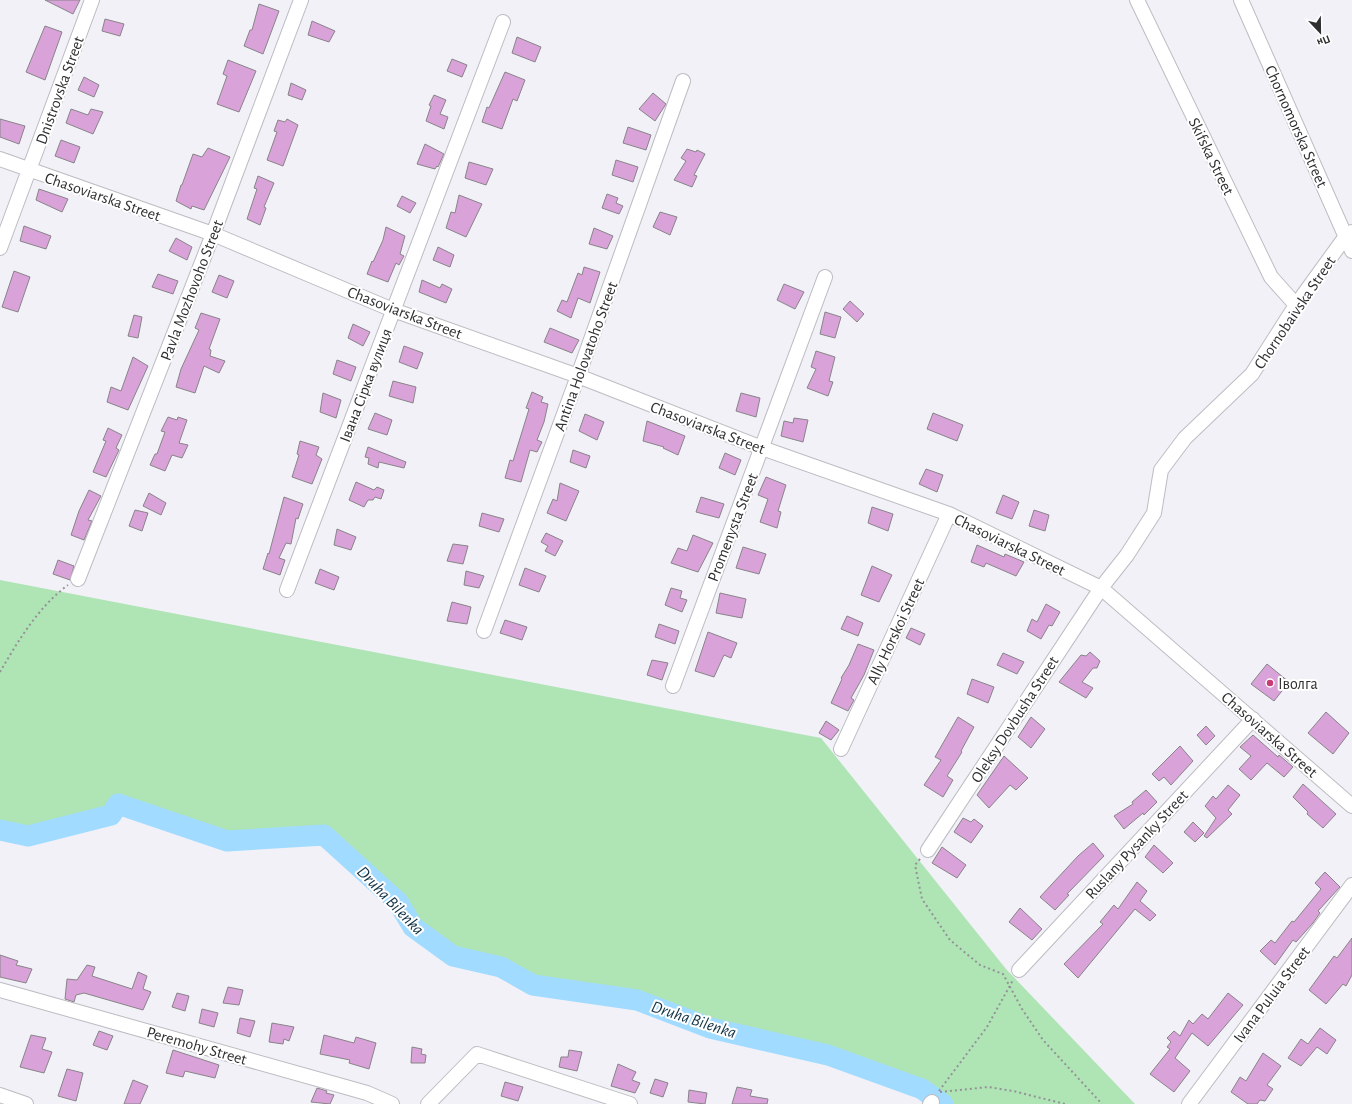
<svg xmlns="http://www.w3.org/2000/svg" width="1352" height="1104" font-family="'Alegreya Sans',sans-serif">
  <rect width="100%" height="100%" fill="#f1f1f7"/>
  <path fill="#afe4b5" d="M0 580 821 738 1006 969 1135 1104H943L922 1089 828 1055 710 1028 637 1000 533 985 501 967 453 956 413 927 398 902 324 835 227 841 118 804 111 815 28 836 0 830Z"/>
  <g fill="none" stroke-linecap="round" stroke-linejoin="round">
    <path stroke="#a1dbff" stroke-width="21" d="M0 830 28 836 111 815 118 804 227 841 324 835 398 902 413 927 453 956 501 967 533 985 637 1000 710 1028 828 1055 922 1089 943 1104"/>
  </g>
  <path fill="#d9a3d9" stroke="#888488" d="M45 0H80L73 14Z
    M259 4 279 11 263 54 244 46 250 30H252Z
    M105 19 124 24 120 36 102 31Z
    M312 21 335 31 329 42 308 35Z
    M45 26 62 32 45 80 26 72Z
    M517 37 541 47 535 62 512 53Z
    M452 59 467 65 462 77 447 71Z
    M228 60 256 71 239 112 217 104 227 76 223 74Z
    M505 72 525 80 517 101 513 99 502 129 482 122 487 107 489 108Z
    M84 77 99 85 94 97 78 90Z
    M291 83 306 90 302 100 288 95Z
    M653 93 666 104 655 121 639 109Z
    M434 95 446 100 440 114 448 117 444 129 426 121 431 106 429 105Z
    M71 109 88 115 91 109 103 112 93 134 66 123Z
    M0 119 25 126 19 144 0 137Z
    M287 119 298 125 283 166 267 160 277 132 274 131 278 120 285 122Z
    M628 127 651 135 646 150 623 143Z
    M61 140 80 147 74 163 55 156Z
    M425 144 444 154 438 167 437 166 435 169 417 164Z
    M208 148 230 157 204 210 192 206 191 209 176 201 181 185H182L193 154 202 157Z
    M687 149 696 152 697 150 705 154 694 175 697 176 692 187 674 180 686 161 681 158Z
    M616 160 638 167 633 182 612 175Z
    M469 162 493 169 486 185 465 178Z
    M258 176 274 183 264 207 266 208 260 225 247 219 257 189 254 188Z
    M39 189 68 199 62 212 36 200Z
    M607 194 618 198 616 203 623 206 619 214 602 208Z
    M459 195 482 204 466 237 446 228 451 212 455 213Z
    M402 196 416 203 410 213 397 206Z
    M660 212 677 217 670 235 653 227Z
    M24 226 51 236 46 249 20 241Z
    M386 227 405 236 400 254 404 256 399 265 396 263 388 282 367 274 372 261 373 262 383 240Z
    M594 228 613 236 607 249 589 244Z
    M176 238 192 247 187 260 169 251Z
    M438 247 454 255 450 267 433 260Z
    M584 267 600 272 590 303 578 298 571 318 557 311 562 300 567 302 578 273 582 275Z
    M14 271 30 277 18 312 2 307Z
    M158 274 178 281 173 294 152 287Z
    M219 275 234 281 227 298 212 292Z
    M422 280 440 288 442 284 452 289 446 303 419 292Z
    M784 284 804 292 795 309 777 300Z
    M850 301 864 314 857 322 843 309Z
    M825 312 841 317 835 338 820 334Z
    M201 313 220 319 209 349 211 350 210 356 225 361 219 373 204 366 195 393 176 387 181 369 199 330 195 328Z
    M134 315 142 317 138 338 128 336Z
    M353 324 370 332 363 346 348 338Z
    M550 328 579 340 572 353 544 342Z
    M404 346 423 353 417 369 399 362Z
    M816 351 835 357 829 381 833 382 828 396 807 388 816 369 811 367Z
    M133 357 148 366 128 410 107 402 111 387 121 391Z
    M337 360 356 367 351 381 333 374Z
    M393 381 416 387 413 403 389 396Z
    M532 392 543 397 541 402 548 404 544 422 537 440 542 442 537 452 530 450 521 482 505 478 510 460 513 461 529 409 526 408Z
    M323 393 341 400 336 418 320 412Z
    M741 393 760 398 756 417 736 411Z
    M375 413 392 420 387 435 368 429Z
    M933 413 963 425 957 441 927 429Z
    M585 414 604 422 597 440 579 431Z
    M168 417 177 420 178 417 187 420 179 443 188 445 182 458 172 455 165 471 150 465 155 454H157L165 432 161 431Z
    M794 418 808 420 803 442 781 436 784 421 793 423Z
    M647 421 685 436 678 455 663 448 664 447 643 441Z
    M108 428 122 435 116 448 119 450 106 477 93 472 106 441 103 440Z
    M300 441 319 447 316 455 322 459 312 484 292 477 299 455 297 454Z
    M368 447 406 462 404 468 379 462 378 468 368 464 369 458 365 457Z
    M573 450 590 456 586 468 570 462Z
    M725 453 741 460 735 475 719 468Z
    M926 469 943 475 937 492 919 484Z
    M766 477 786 485 778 511 781 512 777 528 760 522 768 499 758 495Z
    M356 482 374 490 377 487 384 490 381 499 375 497 373 500H368L364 507 349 500Z
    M560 483 579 491 566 521 547 513 553 499 557 501Z
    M89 490 101 496 88 520 92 521 84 540 71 535 79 511Z
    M149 493 166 503 161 515 143 506Z
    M1003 495 1019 502 1012 519 996 513Z
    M284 497 303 504 298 519 296 518 291 544 286 543 279 558 285 560 280 575 263 569 268 553 269 554Z
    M701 497 724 504 719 518 696 512Z
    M872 507 893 514 888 531 868 523Z
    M135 510 148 513 142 531 129 526Z
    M1034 510 1049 515 1045 531 1029 526Z
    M482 513 504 519 499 532 479 526Z
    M337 529 356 537 351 550 334 545Z
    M546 533 563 541 555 556 545 551 548 546 541 542Z
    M693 535 713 543 698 572 671 563 678 548 687 551Z
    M453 544 468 546 463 564 447 561Z
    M977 545 1004 557 1005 554 1024 562 1016 576 986 563 984 567 971 562Z
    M743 547 766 554 759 574 736 568Z
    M58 560 74 566 70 580 53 574Z
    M872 566 892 575 879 602 861 595Z
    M525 568 546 576 539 592 519 585Z
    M320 569 339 577 334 590 315 583Z
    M466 571 484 576 479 588 464 585Z
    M671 588 682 591 680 598 687 600 682 612 665 605Z
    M720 593 746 599 742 618 716 613Z
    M452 602 471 607 467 624 447 621Z
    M1046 604 1060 612 1052 626 1049 625 1041 639 1027 631 1032 619 1037 622Z
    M847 616 863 623 858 636 841 629Z
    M505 620 527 627 522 640 500 633Z
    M659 624 679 631 675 644 655 637Z
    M911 628 925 634 920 645 906 638Z
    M708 632 737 643 731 658 724 655 714 677 695 671Z
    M858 644 874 650 864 675 851 698 854 700 848 711 831 703 842 679 841 678 849 665Z
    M1090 652 1100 661 1097 668H1093L1082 682 1093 688 1086 698 1059 682 1081 655 1086 656Z
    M1003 653 1024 662 1017 674 997 665Z
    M652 660 668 663 662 680 647 675Z
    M1267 664 1289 682 1274 701 1251 684Z
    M972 679 994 687 988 703 967 694Z
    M1326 712 1349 733 1333 754 1308 733Z
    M958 717 974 727 961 751 962 752 947 776 953 780 943 797 924 785 941 760 935 757Z
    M1031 717 1045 729 1031 748 1018 737Z
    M826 721 839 730 831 740 819 733Z
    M1206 726 1215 736 1206 745 1197 735Z
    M1253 735 1278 757 1279 755 1293 767 1284 777 1267 763 1251 780 1239 769 1251 756 1240 747Z
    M1180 746 1193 761 1171 785 1164 777 1159 781 1152 774Z
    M1004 756 1028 778 1016 790 1010 785 989 808 977 795Z
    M1303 784 1336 814 1323 828 1307 814 1308 812 1293 797Z
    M1228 785 1240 795 1228 810 1232 814 1207 838 1204 836 1216 818 1205 806 1213 796 1216 799Z
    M1146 790 1157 802 1144 815 1143 813 1124 829 1114 816 1133 804 1132 802Z
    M963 818 971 822 974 819 983 826 971 843 954 832Z
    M1193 822 1204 833 1195 842 1184 832Z
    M1093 843 1104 856 1067 894 1069 895 1055 910 1040 897 1078 856Z
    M1154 845 1173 863 1163 873 1145 857Z
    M942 847 966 865 957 878 932 863Z
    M1325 872 1340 887 1318 911 1320 913 1313 923 1296 942 1293 940 1275 965 1260 951 1271 940 1275 943 1292 921 1294 922 1321 889 1315 883Z
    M1137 882 1147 891 1140 901 1156 915 1150 921 1135 909 1078 978 1064 964 1103 924 1100 922 1114 905 1118 909Z
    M1020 908 1042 929 1032 940 1009 922Z
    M1352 938V975L1346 986 1343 984 1326 1004 1309 990 1334 956 1337 958Z
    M0 955 18 961 16 965 32 969 26 983 0 977Z
    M87 965 95 967 92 976 132 989 138 972 147 976 143 989 151 992 143 1010 84 993 76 995 74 1002 65 999 67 979 77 980Z
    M228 987 243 990 239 1005 223 1003Z
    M177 993 189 996 185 1011 172 1007Z
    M1228 993 1243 1005 1208 1046 1192 1033 1175 1058 1190 1071 1174 1092 1150 1074 1170 1049 1167 1047 1171 1042 1167 1038 1174 1031 1180 1036 1189 1020 1193 1024 1202 1014 1208 1019Z
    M202 1009 218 1013 214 1027 199 1023Z
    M240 1018 255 1021 250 1037 237 1033Z
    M272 1023 294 1027 289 1041 284 1039 283 1044 269 1042Z
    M1320 1028 1336 1040 1327 1054 1317 1047 1301 1066 1288 1058 1301 1039 1308 1044Z
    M99 1031 113 1036 107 1050 93 1045Z
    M31 1035 46 1038 42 1049 52 1052 44 1073 20 1067Z
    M324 1035 354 1043 356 1037 376 1043 369 1069 349 1063 350 1060 320 1054Z
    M412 1047 422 1049 421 1054 426 1055 425 1063H411Z
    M173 1050 219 1065 215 1078 185 1071 183 1077 166 1073Z
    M569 1050 582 1052 577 1071 559 1067 561 1057H568Z
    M1263 1053 1281 1066 1267 1085 1273 1089 1265 1101 1260 1100 1257 1104H1248L1231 1092 1240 1077 1246 1081Z
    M618 1064 636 1072 632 1080 640 1083 635 1093 611 1086Z
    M67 1069 83 1073 76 1101 58 1096Z
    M655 1079 668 1083 663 1097 650 1093Z
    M133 1080 148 1086 140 1104H124Z
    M505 1082 523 1087 518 1101 501 1096Z
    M737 1087 752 1090 750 1096 768 1099 767 1104H732Z
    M317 1088 327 1091 326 1093 334 1095 330 1104 311 1102Z
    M689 1090 707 1093 705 1104 688 1102Z"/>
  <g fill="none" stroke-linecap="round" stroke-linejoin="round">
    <g stroke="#bcbcc2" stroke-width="16">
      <path id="minor" d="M1137 0 1271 277 1296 305
        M1241 0 1352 251
        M0 159 213 234 393 310 578 376 762 448 949 514 1101 588 1352 806
        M0 248 92 0
        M78 579 213 234 301 0
        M287 590 503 22
        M484 631 578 376 683 81
        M673 686 825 277
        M841 749 949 514
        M928 850 1101 588 1127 555 1154 513 1161 470 1185 438 1252 374 1296 305 1346 236 1352 232
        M1019 970 1253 719
        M0 990 367 1093 392 1104
        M0 1095 26 1104
        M428 1104 477 1054 630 1104
        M930 1104 932 1102
        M1189 1104 1352 885"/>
    </g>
    <path stroke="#939397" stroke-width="2" stroke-dasharray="2 3" stroke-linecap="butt" d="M0 672C18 641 39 606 68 585
      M920 859 915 865 922 899 950 940 980 965 1003 974 1022 1009 1043 1040 1102 1104
      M939 1091 987 1027 1013 980
      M940 1092 988 1087 1013 1091 1065 1104"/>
    <use href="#minor" stroke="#fff" stroke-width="14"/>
  </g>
  <circle fill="#c63c75" stroke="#fff" stroke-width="1.5" cx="1270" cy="683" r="4"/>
  <g text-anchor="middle" stroke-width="4" stroke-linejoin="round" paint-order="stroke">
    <g font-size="16" fill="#2f2f31" stroke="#fff">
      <text transform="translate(59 90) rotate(-70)" y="6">Dnistrovska Street</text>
      <text transform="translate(1297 126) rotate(66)" y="6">Chornomorska Street</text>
      <text transform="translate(1212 156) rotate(64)" y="6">Skifska Street</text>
      <text transform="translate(103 196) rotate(19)" y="6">Chasoviarska Street</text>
      <text transform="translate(191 290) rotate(-69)" y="6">Pavla Mozhovoho Street</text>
      <text transform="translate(405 312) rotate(21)" y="6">Chasoviarska Street</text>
      <text transform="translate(1294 312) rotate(-56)" y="6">Chornobaivska Street</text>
      <text transform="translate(585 356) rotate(-70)" y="6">Antina Holovatoho Street</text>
      <text transform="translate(365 385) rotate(-69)" y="6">Івана Сірка вулиця</text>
      <text transform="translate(708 427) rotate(21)" y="6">Chasoviarska Street</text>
      <text transform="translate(732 527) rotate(-69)" y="6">Promenysta Street</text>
      <text transform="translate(1010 544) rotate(26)" y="6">Chasoviarska Street</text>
      <text transform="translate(895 631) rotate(-65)" y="6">Ally Horskoi Street</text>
      <text transform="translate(1014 719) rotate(-57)" y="6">Oleksy Dovbusha Street</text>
      <text transform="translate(1270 734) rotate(41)" y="6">Chasoviarska Street</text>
      <text transform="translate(1136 844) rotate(-47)" y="6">Ruslany Pysanky Street</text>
      <text transform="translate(1271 994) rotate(-53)" y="6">Ivana Puluia Street</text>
      <text transform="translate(197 1045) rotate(16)" y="6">Peremohy Street</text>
    </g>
    <g font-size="16" fill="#2f2f31" stroke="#fff" text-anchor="start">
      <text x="1278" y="689">Іволга</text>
    </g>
    <g font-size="17" font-style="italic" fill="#103144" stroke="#fff">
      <text transform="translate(391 900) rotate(46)" y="6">Druha Bilenka</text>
      <text transform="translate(694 1019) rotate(18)" y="6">Druha Bilenka</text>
    </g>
  </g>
  <g transform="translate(1320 32) rotate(158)" stroke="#ffffff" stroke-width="3" paint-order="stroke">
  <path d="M0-3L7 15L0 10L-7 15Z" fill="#2f2f31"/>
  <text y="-6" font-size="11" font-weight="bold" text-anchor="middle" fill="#2f2f31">Пн</text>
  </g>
</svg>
